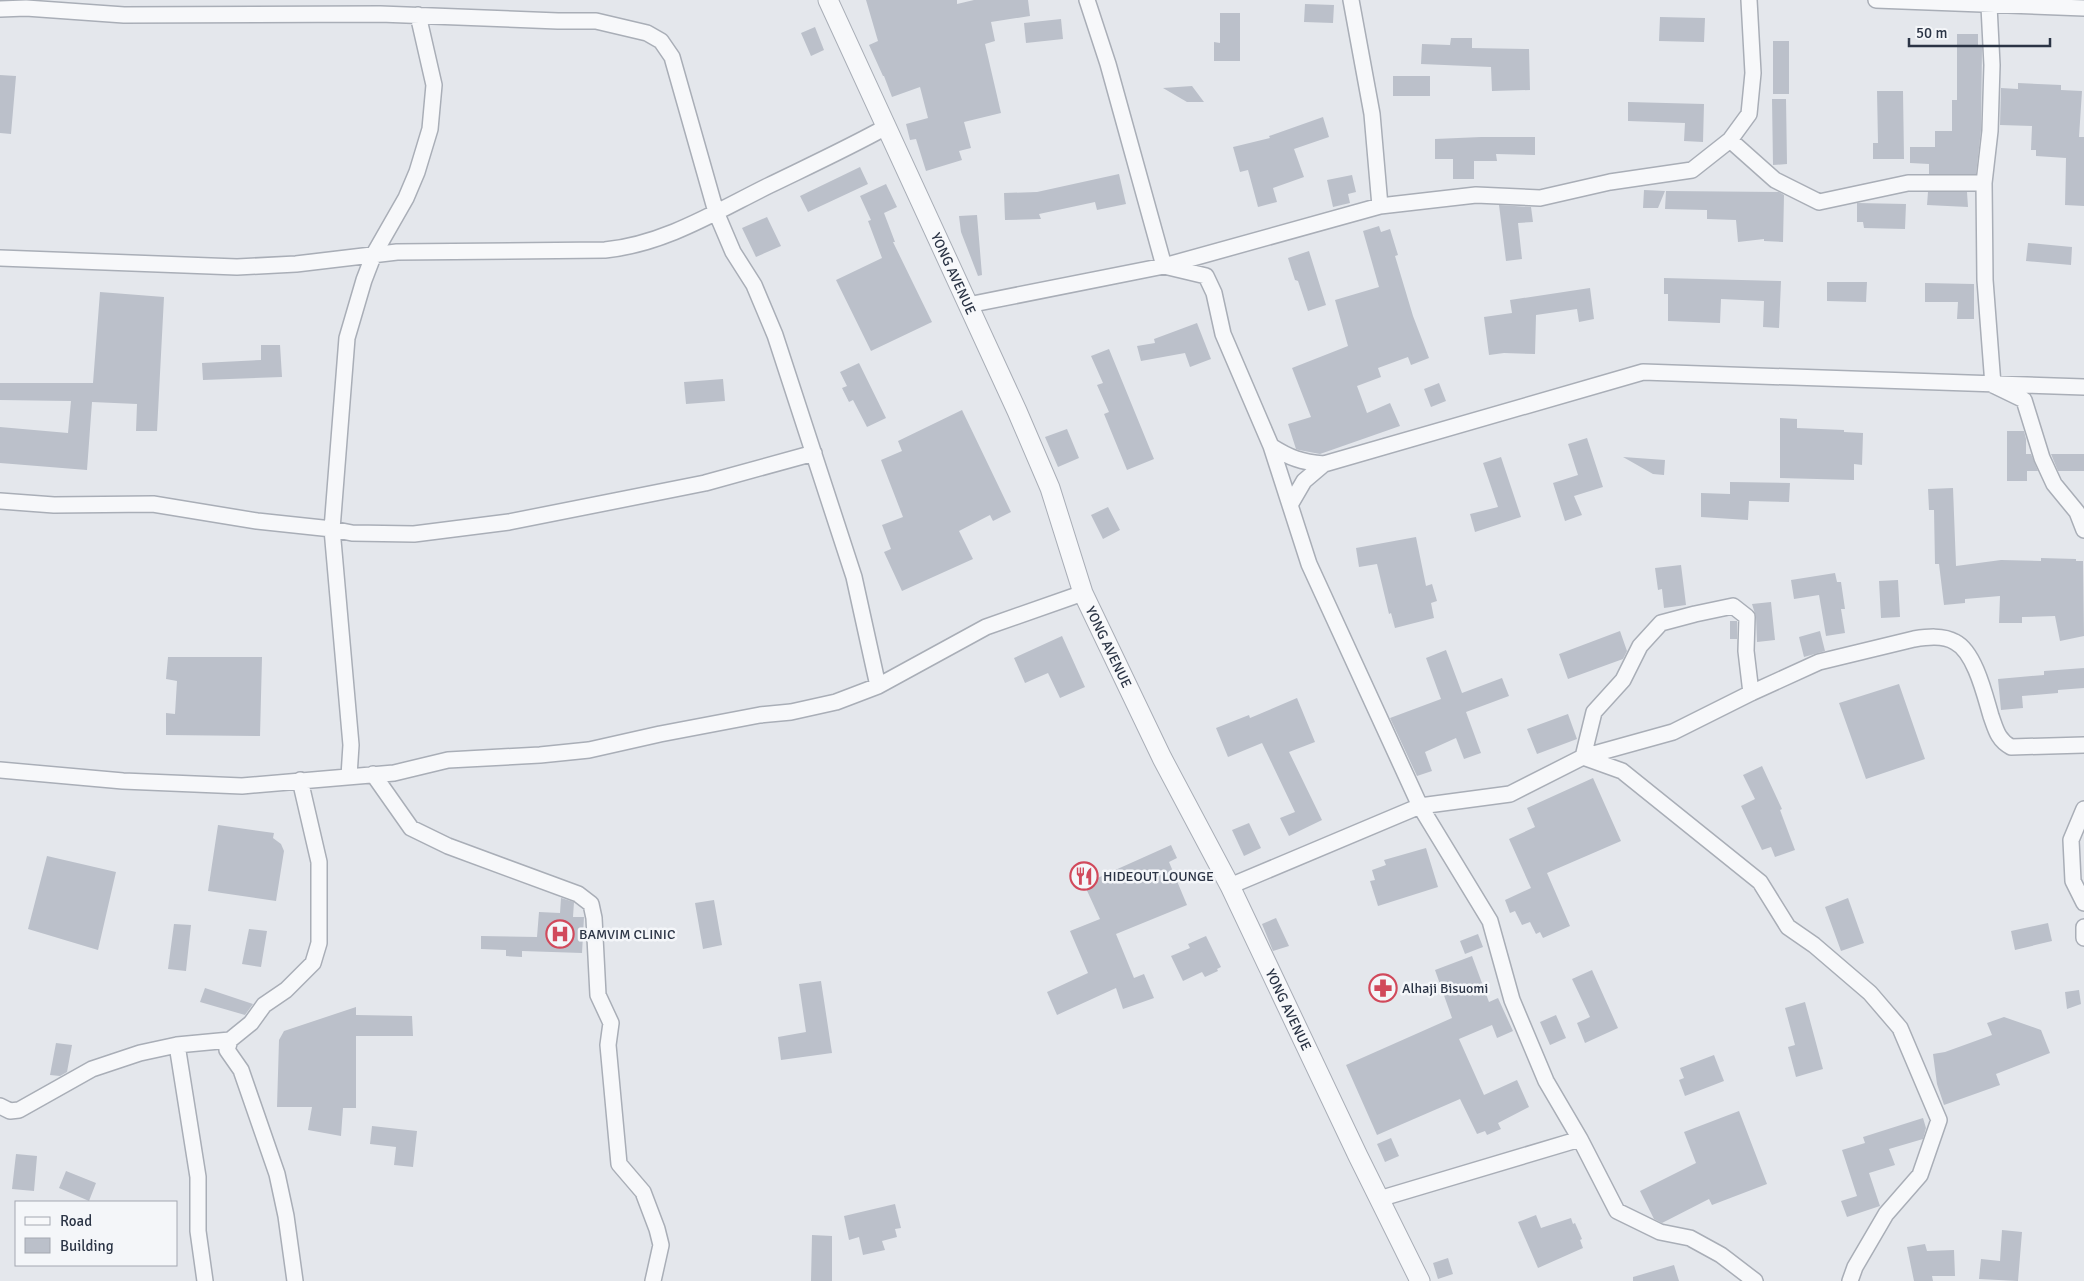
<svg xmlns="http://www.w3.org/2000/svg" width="2084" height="1281" font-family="Signika,sans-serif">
  <rect width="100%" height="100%" fill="#e4e7ec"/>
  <path fill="#bbc0ca" d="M866 0H957V4L974 0H1028L1030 16 991 22 995 41 985 44 1001 113 964 122 971 148 959 151 962 160 926 171 916 139 910 140 906 124 928 118 920 87 892 97 884 76H883L869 45 878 41Z
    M1305 4 1334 5 1333 23 1304 22Z
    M1220 13H1240V61H1214V42L1220 43Z
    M1660 17 1705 18 1704 42 1659 41Z
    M1061 19 1063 39 1026 43 1024 23Z
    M815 27 824 50 811 56 801 33Z
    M1957 34H1978V47H1982L1981 130 1976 174H1929V164L1910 163V147H1935V131H1952V100H1957Z
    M1451 38H1472V48L1529 49 1530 90 1492 91 1491 67 1421 64 1422 44 1450 45Z
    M1773 41H1789V94H1773Z
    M0 75 16 76 11 134 0 133Z
    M1393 76H1430V96H1393Z
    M2018 83 2061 85V90L2082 91 2079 137H2084V206L2065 205 2066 158 2036 156V150H2031L2032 126 2000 125 2001 88 2018 89Z
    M1192 86 1204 102H1187L1163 88Z
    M1877 91H1903L1904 159H1873V143H1878Z
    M1772 99H1786L1787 164 1773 165Z
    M1628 102 1704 104 1703 142 1684 141 1685 123 1628 121Z
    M1323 117 1329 137 1294 149 1304 177 1273 188 1277 202 1258 207 1248 170 1240 172 1233 147 1270 138 1269 136Z
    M1481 137H1535V155L1496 154 1497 161H1474V179H1453V159H1435V139Z
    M860 167 868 184 808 212 800 196Z
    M1119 174 1126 204 1097 210 1095 202 1039 214 1041 219 1005 220 1004 193 1037 192Z
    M1352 175 1356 192 1348 194 1350 203 1333 207 1327 180Z
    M886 184 897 207 884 213 895 242H893L932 322 871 351 836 280 882 258 868 221 871 220 860 196Z
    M1644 190 1665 191 1658 208H1643Z
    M1666 191 1779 192 1784 195 1783 242 1764 241V239L1738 242 1736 220 1707 219V210L1665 209Z
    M1928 192H1967L1968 207 1927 205Z
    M1857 203 1906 204 1905 229 1864 228 1863 222H1857Z
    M1499 205 1531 207 1533 222 1518 223 1522 259 1506 261Z
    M977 215 982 275 978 276 961 232 959 216Z
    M767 217 781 246 756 257 742 228Z
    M1379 226 1381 232 1390 229 1398 255 1395 256 1413 316 1429 358 1411 365 1408 357 1378 368 1381 377 1357 386 1367 413 1390 403 1400 426 1320 454 1299 450 1296 449 1288 424 1311 417 1292 368 1348 346 1335 300 1379 287 1363 231Z
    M2028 243 2072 247 2071 265 2026 261Z
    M1309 251 1326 305 1308 311 1298 281 1295 280 1288 258Z
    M1664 278 1781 281 1779 328 1763 327 1764 301 1721 299 1720 323 1668 321V294H1664Z
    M1827 282H1867L1866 302 1827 301Z
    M1925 283 1974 284V319H1957L1958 302H1925Z
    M1590 288 1594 319 1579 322 1577 309 1536 315 1535 354 1504 353 1489 355 1484 317 1512 313 1510 300Z
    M100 292 164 297 157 431H136L137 404 92 402 87 470 0 463V427L68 433 71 401 0 400V383H93Z
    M1197 323 1211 359 1190 367 1185 353 1141 361 1137 346 1155 343 1154 339Z
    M261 345H280L282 377 203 380 202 363 261 360Z
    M1109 349 1154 459 1127 470 1104 414 1109 412 1097 385 1103 383 1091 356Z
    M859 363 886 418 867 427 853 400 849 402 842 388 847 386 840 372Z
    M723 379 725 401 686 404 684 382Z
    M1439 383 1446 401 1431 407 1424 389Z
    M962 410 1011 512 993 521 990 515 959 531 973 559 902 591 884 552 891 549 882 525 903 517 881 460 902 451 898 441Z
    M1780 418 1797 419V428L1844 430V432L1863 433 1862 465 1854 464V480L1780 478Z
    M1067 429 1079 458 1058 467 1045 437Z
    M2007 431H2024L2026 439V454H2031L2038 471H2027V481H2007Z
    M1587 438 1603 487 1574 496 1582 515 1565 521 1553 483 1578 475 1568 444Z
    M2051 454H2084V471H2058Z
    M1501 457 1521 517 1475 532 1470 514 1498 507 1483 463Z
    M1623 457 1665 460 1664 475 1653 474Z
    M1730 482 1790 483 1789 502 1749 501 1748 520 1701 517V493L1730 494Z
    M1953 488 1956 566 2001 560 2041 561V558L2076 559V561H2083L2084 636 2060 641 2055 616 2022 617V623H1999L2000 596 1965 599V603L1944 605 1939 564H1935L1934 510H1929L1928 489Z
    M1108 507 1120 530 1103 539 1091 515Z
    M1416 537 1426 586 1432 584 1437 601 1431 603 1434 618 1395 628 1391 613 1389 614 1377 564 1359 567 1356 548Z
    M1681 565 1686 605 1664 608 1662 589 1658 590 1655 568Z
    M1835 573 1837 582H1841L1845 609H1841L1845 633 1826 636 1819 595 1794 599 1791 580Z
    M1898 580 1900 617 1881 618 1879 581Z
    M1771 602 1775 640 1757 642 1756 617 1752 604Z
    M1730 621H1737V639H1730Z
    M1620 631 1627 651 1623 659 1568 679 1559 654Z
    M1820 631 1825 651 1804 657 1799 637Z
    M1062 636 1085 687 1060 698 1048 673 1025 683 1014 658Z
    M1446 650 1462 693 1502 678 1509 696 1466 712 1481 753 1464 759 1456 738 1425 752 1432 771 1417 776 1390 718 1441 699 1426 658Z
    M168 657H262L260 736 166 735V713L175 714 177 681 166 679Z
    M2084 668V688L2058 690V693L2022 696 2023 708 2001 710 1998 679 2044 675V671Z
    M1899 684 1925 759 1866 779 1839 703Z
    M1297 698 1315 742 1289 752 1322 820 1289 836 1280 818 1295 812 1262 743 1228 757 1216 728 1249 715 1250 718Z
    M1568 714 1577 739 1537 754 1527 729Z
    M1762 766 1782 809 1780 810 1795 850 1775 857 1771 847 1762 850 1741 806 1755 799 1743 775Z
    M1593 778 1621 841 1547 873 1570 926 1543 938 1540 932 1536 934 1530 922 1522 925 1515 911 1510 913 1505 900 1531 888 1509 839 1535 827 1527 808Z
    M1249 823 1261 848 1244 856 1232 830Z
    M218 825 274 833 273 838 281 844 284 851 276 901 208 891Z
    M1171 845 1177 858 1169 862 1187 905 1116 934 1134 978 1144 974 1154 998 1123 1009 1116 988 1057 1015 1047 992 1088 973 1070 931 1100 919 1084 884Z
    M1426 848 1438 887 1378 906 1370 881 1375 880 1372 870 1386 865 1384 860Z
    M47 856 116 872 98 950 28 929Z
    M561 898 574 902 573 917H584L582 953 522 951V957L506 956V950L481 949V936L537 937 539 912 560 913Z
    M1848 898 1864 943 1841 951 1825 907Z
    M714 900 722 945 703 949 695 903Z
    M1276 918 1289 946 1273 951 1262 924Z
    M2048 923 2052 941 2015 950 2011 931Z
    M174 924 191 925 186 971 168 969Z
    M249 929 267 931 261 967 242 964Z
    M1478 934 1483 947 1465 954 1460 941Z
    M1206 936 1221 967 1217 969 1218 971 1205 977 1202 972 1183 981 1171 956 1190 948 1188 944Z
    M1472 956 1489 1002 1498 998 1513 1031 1497 1038 1492 1025 1459 1039 1484 1095 1517 1080 1529 1107 1498 1123 1501 1129 1487 1135 1485 1131 1477 1134 1460 1099 1377 1135 1346 1065 1452 1018 1435 970Z
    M1592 970 1618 1028 1585 1043 1577 1023 1590 1017 1572 979Z
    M821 981 832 1053 781 1060 778 1037 806 1032 799 984Z
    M205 988 253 1004 245 1015 200 1002Z
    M2079 990 2081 1004 2067 1009 2065 992Z
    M1805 1002 1823 1069 1796 1077 1788 1047 1795 1045 1785 1008Z
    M356 1007V1015L412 1016 413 1036H356V1108H343L341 1136 308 1130 312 1107H277L279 1040 284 1031Z
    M1556 1015 1566 1038 1550 1045 1540 1022Z
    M2004 1017 2041 1030 2050 1053 1996 1074 2000 1085 1944 1105 1937 1084 1933 1054 1945 1052 1992 1035 1987 1023Z
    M56 1043 72 1045 67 1072 60 1076 50 1075Z
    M1714 1055 1724 1081 1685 1096 1679 1080 1684 1078 1680 1068Z
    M1739 1111 1767 1184 1712 1205 1709 1199 1662 1223 1654 1219 1640 1191 1696 1163 1684 1132Z
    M1923 1118 1926 1128 1923 1139 1889 1149 1895 1165 1869 1173 1880 1206 1847 1217 1841 1201 1857 1196 1842 1150 1865 1143 1863 1137Z
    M372 1126 417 1131 413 1167 394 1165 396 1147 370 1144Z
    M1391 1138 1399 1156 1385 1162 1377 1144Z
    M16 1154 37 1156 34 1191 12 1189Z
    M66 1171 96 1183 89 1201 59 1188Z
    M895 1204 901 1228 895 1229 897 1237 882 1241 885 1250 863 1255 859 1237 849 1240 844 1216Z
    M1536 1215 1541 1228 1571 1218 1573 1224 1575 1223 1582 1239 1580 1240 1583 1248 1538 1268 1518 1222Z
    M2002 1230 2022 1232 2018 1281 1979 1279 1981 1259 2000 1261Z
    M812 1235 832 1236V1281H811Z
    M1925 1244 1927 1251 1954 1250 1955 1276H1932L1933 1281H1914L1907 1247Z
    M1448 1258 1453 1274 1438 1279 1433 1263Z
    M1674 1265 1679 1281H1633V1277Z"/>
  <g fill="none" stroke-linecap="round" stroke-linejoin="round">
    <g stroke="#a9aeb7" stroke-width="18">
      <path id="minor" d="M1087 0 1108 64 1164 266 1206 276 1214 293 1223 334 1271 446 1309 564 1420 806 1490 921 1512 1000 1546 1081 1580 1139 1617 1211 1660 1232 1690 1238 1721 1255 1755 1281
        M1351 0 1372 114 1380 206
        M1876 0 2084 8
        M1989 6 1992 65 1990 131 1984 183 1985 280 1993 385 2024 400 2042 458 2054 484 2077 512 2084 530
        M0 9 26 8 124 15 380 14 558 21H596L647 33 661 41 672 57 716 212 733 252 754 285 775 335 854 577 878 686
        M1730 140 1775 180 1819 202 1908 183H1984
        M0 258 237 267 296 264 397 252 605 250C665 244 717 211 770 185 809 166 848 148 886 127
        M968 305 1164 266 1380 206 1476 195 1540 198 1610 182 1692 170 1730 140 1749 114 1753 73 1749 0
        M1271 446C1290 458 1301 462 1324 464
        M0 501 54 505 153 504 257 521 332 529 352 533 414 534 509 522 705 483 814 453
        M1290 505 1304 481 1324 464 1643 372 2084 387
        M1751 693 1746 651 1747 617 1733 606 1695 614 1661 623 1640 646 1623 680 1594 712 1583 757 1622 771 1760 882 1788 927 1814 945 1870 993 1900 1028 1939 1120 1920 1175 1886 1214 1855 1267 1850 1281
        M0 770 123 781 242 786 394 773 448 760 540 755 589 750 660 734 760 715 791 712 836 702 878 686 986 627 1083 593
        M373 774 411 828 448 846 578 894 591 904 594 918 598 995 611 1023 608 1045 619 1164 643 1192 657 1229 661 1245 653 1281
        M349 776 351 745 332 529 347 338 364 280 374 254 406 198 417 172 430 129 434 85 418 15
        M2084 809 2071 840 2073 881 2084 903
        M1230 886 1420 806 1510 794 1583 757 1673 732 1751 693 1819 662 1914 639C1927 637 1943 635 1955 642 1975 652 1985 696 1991 716 1996 730 1998 740 2011 747L2084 745
        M2084 927V938
        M230 1040 227 1050 241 1070 277 1174 286 1216 295 1281
        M177 1045 198 1177V1231L205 1281
        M0 1106 10 1111 19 1110 92 1069 140 1053 177 1045 230 1040 251 1023 264 1005 286 990 313 963 319 943V862L300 780
        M1379 1199 1580 1139"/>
    </g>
    <g stroke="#a9aeb7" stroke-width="21">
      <g id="tertiary">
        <path id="s1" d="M828 0 1017 411 1050 488 1083 593 1162 758 1230 886 1358 1156 1420 1281"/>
      </g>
    </g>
    <use href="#minor" stroke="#f7f8fa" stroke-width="15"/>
    <use href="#tertiary" stroke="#f7f8fa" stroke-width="19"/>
  </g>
  <defs>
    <g id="restaurant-ring" transform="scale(1.4375)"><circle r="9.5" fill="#f4f6f9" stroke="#d1495b" stroke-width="1.5"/><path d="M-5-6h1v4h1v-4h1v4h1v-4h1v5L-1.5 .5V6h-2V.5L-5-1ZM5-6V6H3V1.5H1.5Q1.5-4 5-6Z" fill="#d1495b"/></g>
    <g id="hospital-ring" transform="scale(1.4375)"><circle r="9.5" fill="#f4f6f9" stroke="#d1495b" stroke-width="1.5"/><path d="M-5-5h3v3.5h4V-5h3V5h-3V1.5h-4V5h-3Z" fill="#d1495b"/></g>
    <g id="pharmacy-ring" transform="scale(1.4375)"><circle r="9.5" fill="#f4f6f9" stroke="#d1495b" stroke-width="1.5"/><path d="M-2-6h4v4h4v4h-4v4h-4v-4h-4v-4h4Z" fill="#d1495b"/></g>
  </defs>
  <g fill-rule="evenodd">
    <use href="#restaurant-ring" x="1084" y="876"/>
    <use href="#hospital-ring" x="560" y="934"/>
    <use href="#pharmacy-ring" x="1383" y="988"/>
  </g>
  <g text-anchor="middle" stroke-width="5" stroke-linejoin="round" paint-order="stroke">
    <g font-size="14" fill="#2b3445" stroke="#f4f6f9">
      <text dy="5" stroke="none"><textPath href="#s1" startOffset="301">YONG AVENUE</textPath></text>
      <text dy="5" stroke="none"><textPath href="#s1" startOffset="706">YONG AVENUE</textPath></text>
      <text dy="5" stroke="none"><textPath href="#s1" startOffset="1111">YONG AVENUE</textPath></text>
    </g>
    <g font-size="14" fill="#2b3445" stroke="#f4f6f9" text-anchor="start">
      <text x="1103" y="881">HIDEOUT LOUNGE</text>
      <text x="579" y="939">BAMVIM CLINIC</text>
      <text x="1402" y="993">Alhaji Bisuomi</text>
    </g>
  </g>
  <rect x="15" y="1201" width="162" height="65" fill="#f4f6f9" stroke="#a4a8b1"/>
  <rect x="25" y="1217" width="25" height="8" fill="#f7f8fa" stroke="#a4a8b1"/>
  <text x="60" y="1226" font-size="15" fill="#2b3445">Road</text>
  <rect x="25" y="1238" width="25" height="15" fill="#bbc0ca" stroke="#a4a8b1"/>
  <text x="60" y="1251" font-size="15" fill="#2b3445">Building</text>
  <path d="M1909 38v8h141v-8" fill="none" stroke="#2b3445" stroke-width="2.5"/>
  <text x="1916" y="38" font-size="15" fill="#2b3445" stroke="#f4f6f9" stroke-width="4" paint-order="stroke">50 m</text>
</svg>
